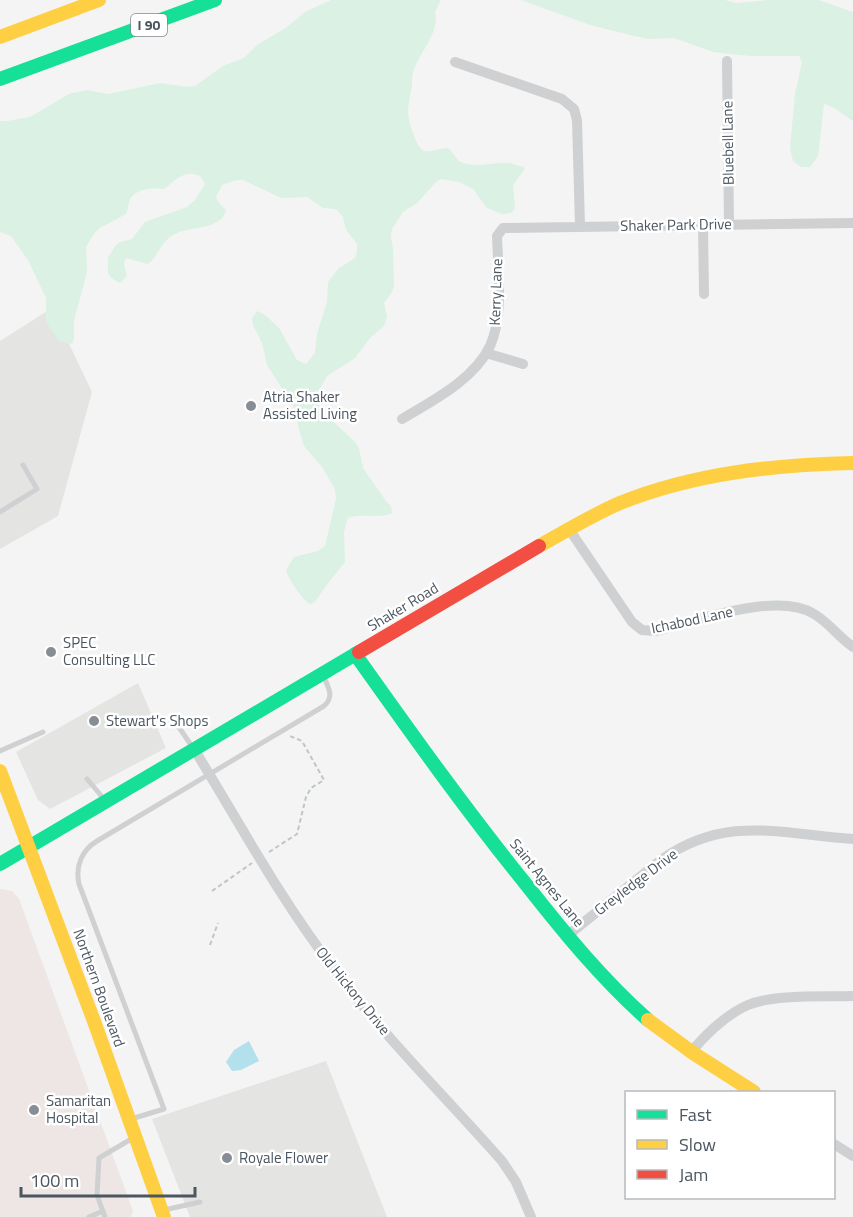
<svg xmlns="http://www.w3.org/2000/svg" width="853" height="1217" font-family="'Titillium Web',sans-serif">
  <rect width="100%" height="100%" fill="#f4f4f4"/>
  <path fill="#e4e5e2" d="M52 308 92 392 58 516 0 549V341Z
    M138 683 166 748 50 809 38 800 16 752Z
    M326 1061 387 1217H190L152 1119Z"/>
  <path fill="#eee5e5" d="M0 889 12 891 19 899 133 1211 131 1217H0Z"/>
  <path fill="#daf1e3" d="M331 0H441L435 12C440 33 419 53 413 72 412 76 412 81 412 85 409 104 405 112 412 130 422 159 424 151 448 148 454 152 455 159 461 162 477 169 494 161 510 163 514 164 519 166 524 167V170L513 185 515 208 511 213 502 214 487 208 473 189 459 182 441 179 436 182 417 203 403 212 392 229 391 236 393 249 394 286 392 292 384 303 387 316 384 326 371 337 355 358 327 376 321 387 318 401 321 410 355 442 359 448 363 468 386 501 391 506 392 513C382 519 361 513 348 518L344 532 345 562 325 587 315 602 310 604C303 601 287 577 286 570L294 557 318 551 325 546 336 499 335 489 322 467 304 446 299 430 295 409 267 365 262 343 253 325 252 318 257 311 265 315 279 328 297 360 306 364 315 353 317 334 327 302 328 282 339 268 355 258 357 251V244L346 230 343 217 336 209 323 208 307 197 281 198 243 180H237L222 185 216 197 219 203 226 210C221 230 192 226 177 233 160 240 159 256 148 264L126 258 124 264 127 276 120 283 111 278 108 273V258L115 246 120 242 132 239 145 222 187 207 195 200 205 184 200 176C184 169 176 180 164 189 153 188 137 188 130 199 128 204 128 210 126 214L100 228 93 235 86 247 87 272 74 321V338L72 344 59 341 46 322V298L28 260 11 236 0 232V121H8L30 117 69 94 87 90 108 94 160 83 188 87 195 86 223 66 244 58 257 45 287 27 305 12Z
    M521 0H725L737 3 768 0H819L853 12V121C845 116 832 105 824 104L818 156 810 167H801L793 161 790 148 795 94 802 62 799 56H750L713 52 674 38 648 39 634 36 590 25Z"/>
  <path fill="#b2e0ec" d="M249 1041 259 1061 241 1070 232 1071 226 1062 234 1050Z"/>
  <g fill="none" stroke-linecap="round" stroke-linejoin="round">
    <path stroke="#bdc7c4" stroke-width="2" stroke-dasharray="4.5 3" stroke-linecap="butt" d="M269 852 297 834 306 797 311 788 324 780 302 741 290 736
      M212 891 252 863
      M210 945 218 923"/>
    <path stroke="#ced0d2" stroke-width="5" d="M0 512 37 489 23 465
      M172 717 193 748
      M0 751 43 732
      M87 779 104 799
      M131 1119 164 1109 79 884C75 866 82 850 97 841L324 706C335 696 328 687 323 675
      M164 1210 200 1202
      M89 1217 103 1211
      M105 1217 97 1195 99 1158 133 1138"/>
    <path stroke="#ced0d2" stroke-width="10" d="M727 61 729 225
      M455 62 562 99 574 109 577 120 580 226
      M703 226 704 294
      M486 353 523 364
      M402 419C432 401 474 380 490 346 504 316 498 269 497 236L503 228 853 223
      M569 529 632 622 642 630 656 631C695 621 778 591 814 614 828 622 839 637 853 647
      M194 749C239 822 279 897 331 965 382 1035 445 1096 502 1161L516 1182 531 1217
      M567 936 661 860C726 814 780 834 853 839
      M691 1052C707 1033 725 1015 748 1005 774 994 823 997 853 996
      M834 1144 853 1156"/>
    <path stroke="#16e098" stroke-width="14" d="M0 79 215 0
      M355 654C411 733 468 813 529 888 566 935 603 980 648 1020
      M0 864 359 652"/>
    <path stroke="#ffcf43" stroke-width="14" d="M0 37 99 0
      M539 546C566 531 592 515 620 503 695 473 773 465 853 463
      M0 771 95 1024 164 1217
      M648 1020 693 1053 754 1092"/>
    <path stroke="#f24e42" stroke-width="14" d="M359 652 539 546"/>
  </g>
  <g fill="#868d94" stroke="#fff" stroke-width="2">
    <circle cx="251" cy="406" r="6"/>
    <circle cx="51" cy="652" r="6"/>
    <circle cx="94" cy="721" r="6"/>
    <circle cx="34" cy="1110" r="6"/>
    <circle cx="227" cy="1158" r="6"/>
  </g>
  <g text-anchor="middle" stroke-width="5" stroke-linejoin="round" paint-order="stroke">
    <rect fill="#fff" stroke="#818990" stroke-width="1.5" x="131" y="14" width="36" height="22" rx="4.5"/>
    <g font-size="14" font-weight="bold" fill="#4b5660">
      <text x="149" y="30">I 90</text>
    </g>
    <g font-size="15" fill="#4b5660" stroke="#fff">
      <text transform="translate(728 143) rotate(-91)" y="5">Bluebell Lane</text>
      <text transform="translate(676 225) rotate(-1)" y="5">Shaker Park Drive</text>
      <text transform="translate(496 292) rotate(-88)" y="5">Kerry Lane</text>
      <text transform="translate(403 607) rotate(-31)" y="5">Shaker Road</text>
      <text transform="translate(692 620) rotate(-12)" y="5">Ichabod Lane</text>
      <text transform="translate(636 882) rotate(-37)" y="5">Greyledge Drive</text>
      <text transform="translate(547 883) rotate(51)" y="5">Saint Agnes Lane</text>
      <text transform="translate(99 988) rotate(70)" y="5">Northern Boulevard</text>
      <text transform="translate(353 991) rotate(51)" y="5">Old Hickory Drive</text>
    </g>
    <g font-size="15" fill="#4b5660" stroke="#fff" text-anchor="start">
      <text x="263" y="402">Atria Shaker<tspan x="263" dy="17">Assisted Living</tspan></text>
      <text x="63" y="648">SPEC<tspan x="63" dy="17">Consulting LLC</tspan></text>
      <text x="106" y="726">Stewart's Shops</text>
      <text x="46" y="1106">Samaritan<tspan x="46" dy="17">Hospital</tspan></text>
      <text x="239" y="1163">Royale Flower</text>
    </g>
  </g>
  <rect x="625" y="1091" width="210" height="108" fill="#ffffff" stroke="#b7bbbf" stroke-width="1.5"/>
  <rect x="637" y="1110" width="30" height="9" fill="#16e098" stroke="#b7bbbf" stroke-width="1.5"/>
  <text x="679" y="1121" font-size="18" fill="#4b5660">Fast</text>
  <rect x="637" y="1140" width="30" height="9" fill="#ffcf43" stroke="#b7bbbf" stroke-width="1.5"/>
  <text x="679" y="1151" font-size="18" fill="#4b5660">Slow</text>
  <rect x="637" y="1170" width="30" height="9" fill="#f24e42" stroke="#b7bbbf" stroke-width="1.5"/>
  <text x="679" y="1181" font-size="18" fill="#4b5660">Jam</text>
  <path d="M21 1187v9h174v-9" fill="none" stroke="#4b5660" stroke-width="3"/>
  <text x="30" y="1187" font-size="18" fill="#4b5660" stroke="#ffffff" stroke-width="4.5" paint-order="stroke">100 m</text>
</svg>
